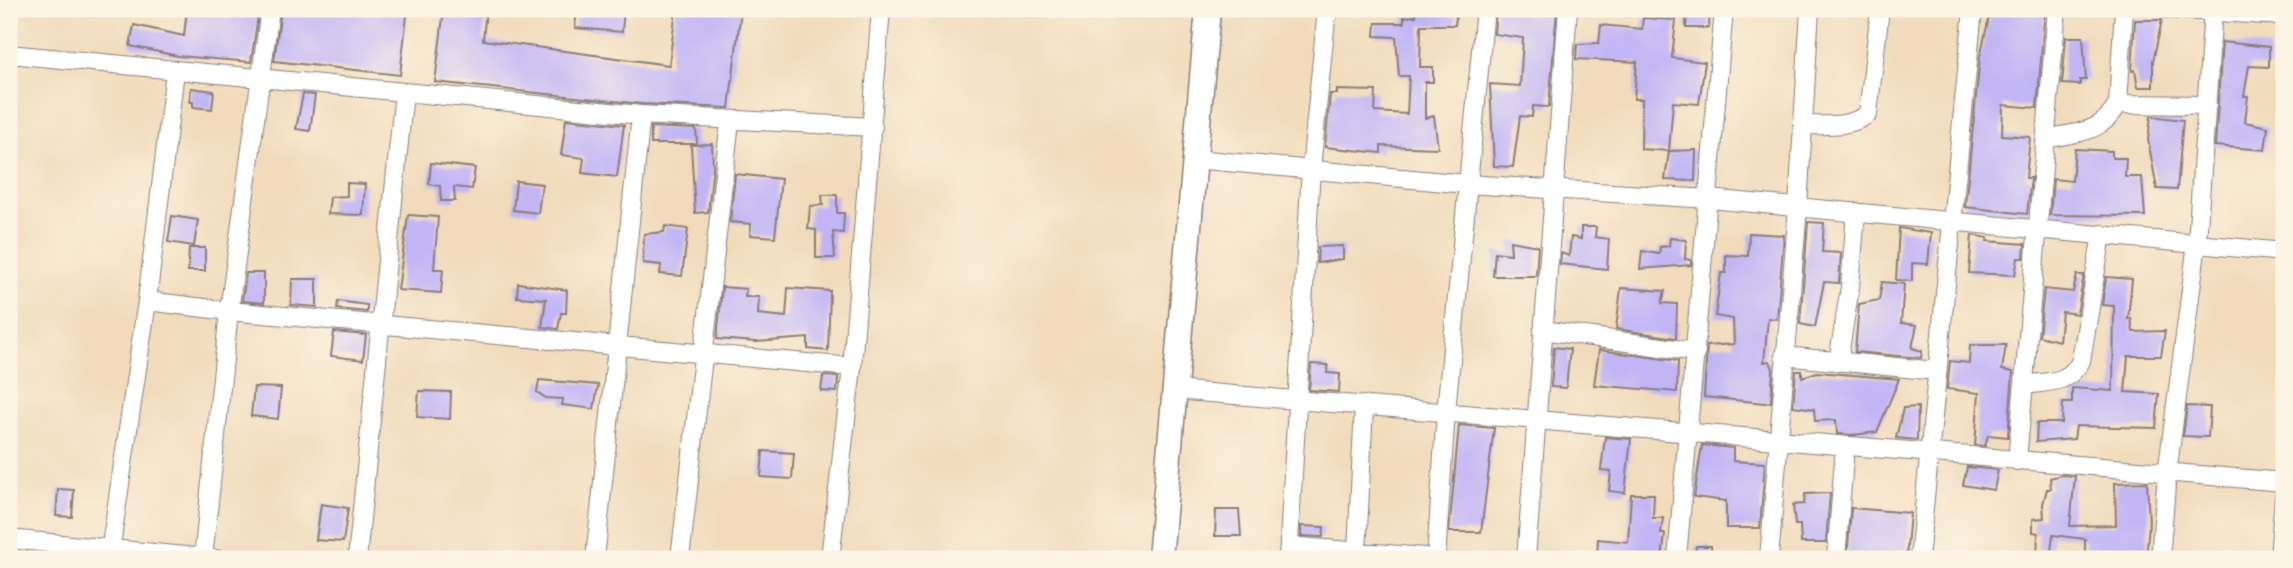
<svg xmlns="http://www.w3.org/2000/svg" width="2293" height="568" font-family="'Shantell Sans',sans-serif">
  <rect width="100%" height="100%" fill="#fcf5e5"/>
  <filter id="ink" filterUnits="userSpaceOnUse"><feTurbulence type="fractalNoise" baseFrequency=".0143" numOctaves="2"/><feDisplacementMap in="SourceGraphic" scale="14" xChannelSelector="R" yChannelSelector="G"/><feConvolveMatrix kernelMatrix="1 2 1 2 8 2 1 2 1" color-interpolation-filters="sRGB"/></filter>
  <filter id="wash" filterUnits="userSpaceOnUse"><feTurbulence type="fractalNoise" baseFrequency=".00686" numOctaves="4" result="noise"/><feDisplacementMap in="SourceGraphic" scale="28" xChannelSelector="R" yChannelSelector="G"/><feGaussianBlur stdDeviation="1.57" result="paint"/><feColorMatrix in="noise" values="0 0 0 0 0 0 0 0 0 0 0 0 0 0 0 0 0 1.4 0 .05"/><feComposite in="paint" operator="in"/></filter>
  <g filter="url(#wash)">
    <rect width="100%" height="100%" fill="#f1dbbb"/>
    <g id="blocks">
      <path fill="#c1b5f5" d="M187 9H259L251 62 178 56 130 46 134 25 184 36Z
        M281 9H354L407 15 400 75 274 61Z
        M444 9H486L483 40 669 65 676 9H741L729 108 642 104 435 82Z
        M577 9H624L622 32 575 28Z
        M1416 9H1457L1455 25H1421L1420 67H1433V82H1425V118L1434 116 1438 148 1381 146V153L1325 147 1330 94H1337V90L1376 91 1375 112 1407 114 1409 76H1399L1396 37 1375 36 1376 23H1404V17L1416 16Z
        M1496 9H1557L1549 107 1533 106 1532 117 1520 116 1513 167 1494 166 1490 84 1520 86 1523 38 1494 34Z
        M1687 9H1710L1709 28H1686Z
        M2008 9H2045L2037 108 2003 105 2002 135 2030 137 2026 178H2031L2027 214 1965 207 1980 57 1990 13H2008Z
        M1643 18 1676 20 1672 58 1705 62 1699 104 1673 102 1669 151 1641 149 1642 99H1634L1637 62 1576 59 1577 44 1599 43 1601 25 1642 29Z
        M2135 20H2162L2153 61V87H2138L2135 70 2132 71Z
        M2066 37H2083L2086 80H2080V85L2062 84Z
        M2222 42 2269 47V67L2249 66 2244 96H2248L2245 122 2268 127 2265 150 2215 146Z
        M191 88 214 91 212 109 193 107V102H190Z
        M303 94 315 95 310 131 296 129Z
        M2151 116 2183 120 2177 190 2157 189 2148 140Z
        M566 119 624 125 617 177 582 173 584 158 561 155Z
        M651 127 696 129 697 144H651Z
        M712 144 713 166 708 212 695 213 691 145Z
        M2075 149 2112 151V158H2126L2125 177H2142L2145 216 2050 215 2053 179 2072 181Z
        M1696 150 1695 181 1665 180 1669 151Z
        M431 163 475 168 472 189 454 187 455 201H441L440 186 429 184Z
        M735 174 781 179 775 237 750 235 751 224 730 222Z
        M516 181 542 184 538 213 513 210Z
        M347 183 365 184 363 215 328 214 330 197 347 196Z
        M822 195H837V213H844L843 233 833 232 835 258H816V230L808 229 810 206 823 205Z
        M408 215 438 217 434 269H443L441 293 398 290Z
        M172 216 198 220 194 246 168 242Z
        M1808 222 1824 223 1822 252 1841 253 1839 283 1824 282 1815 327 1800 324Z
        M665 226 688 229 682 276 660 274 661 265 643 263 644 234 664 232Z
        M1581 227H1596L1595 237 1609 239 1607 269 1560 264 1561 253 1569 256 1571 237 1581 239Z
        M1899 228 1931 233 1928 264 1912 263V281L1896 280Z
        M1749 233 1784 235 1777 319 1768 318 1764 362 1770 361 1773 369 1771 402 1765 403 1704 397 1707 346 1734 344 1733 319 1715 316 1721 273H1726V255L1748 256Z
        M1972 235 1988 238 1987 241 2025 244 2024 258H2018L2015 275 1969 273Z
        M1670 238 1686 240 1685 259 1691 260V265L1640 269 1642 251 1659 254 1660 247 1669 246Z
        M1510 241 1538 246 1536 276H1493L1495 252 1511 254Z
        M1343 246V259L1317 263 1318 247Z
        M189 248H205V271H188Z
        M246 273H264V303L242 301Z
        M2077 275H2084L2077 314 2062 312 2059 341 2039 336 2044 289 2073 292Z
        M2106 277 2132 279 2128 319 2131 318 2133 332 2165 331 2161 356H2128L2125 392 2159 394 2156 428 2076 426 2074 439 2036 442 2037 423H2062L2063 403H2072V388L2113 391 2114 306 2102 305Z
        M292 279H317V307L291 305Z
        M1882 282 1904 284 1901 323 1917 325 1912 348 1922 351 1921 358 1855 352 1859 304 1879 300Z
        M518 283 567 290 566 313H561L558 329 542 327 546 299 517 297Z
        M722 287 746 289 745 297H759L758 314 786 317 788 288 830 291 828 351 808 349V338L756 342 717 339Z
        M1621 288 1665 291 1662 303 1677 304 1676 338 1616 329Z
        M338 301 367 305V312L337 309Z
        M334 332 366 335 363 360 331 356Z
        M1970 345H2006L2002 370 2013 372 2008 437 1988 435 1985 446 1975 445 1979 393 1947 389 1950 361 1969 363Z
        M1554 347 1570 349 1566 388 1551 387Z
        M1599 350 1678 361 1677 392 1594 385Z
        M1311 364 1328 365 1327 373 1340 374 1339 392 1309 390Z
        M1796 371H1802V377L1817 372 1899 379 1877 432 1852 435 1837 434 1836 420 1815 421 1814 409 1793 406Z
        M823 376 838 377 837 392 821 391Z
        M539 380 598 385 594 409 562 405 563 399 546 398 537 392Z
        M254 387 281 388 278 419 251 416Z
        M419 391 451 392 450 419 417 417Z
        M2187 406 2210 407 2208 437 2183 436Z
        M1918 407 1917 440 1896 438 1903 408Z
        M1459 425 1494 428 1481 532H1449Z
        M1605 437 1631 439 1625 493 1609 491 1611 471 1601 470Z
        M1702 445 1733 448V461L1765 463 1760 528H1726V501L1694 497Z
        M763 451 794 453 792 479 761 477Z
        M1967 467 1998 470 1994 490 1963 485Z
        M2062 475 2075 476 2070 526 2116 525 2115 483 2147 482 2149 524 2146 559H2085V539L2053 535 2050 559H2037L2038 533 2033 532V519L2044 518 2043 504 2047 489H2051L2050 478Z
        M58 489 74 490 72 517 56 516Z
        M1830 493 1826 543H1801L1800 525H1795L1793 505 1804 504 1805 494Z
        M1631 494H1654L1653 518H1663L1661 534H1665L1662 559H1597L1598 539 1628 542Z
        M321 504 348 508 343 542 316 540Z
        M1851 508 1910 513 1906 559H1847Z
        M1216 510H1239L1241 536H1215Z
        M1301 526 1324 527 1323 537 1301 536Z
        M1696 546H1711L1712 559H1695Z"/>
    </g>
  </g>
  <g filter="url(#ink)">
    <use href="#blocks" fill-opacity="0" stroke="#8a7e7b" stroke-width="2"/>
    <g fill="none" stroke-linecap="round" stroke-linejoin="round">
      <g stroke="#8a7e7b" stroke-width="20">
        <path id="street" d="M2124 9 2118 104 2207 105
          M2168 9 2284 16
          M9 54 404 92 357 559
          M404 92 641 115 873 127
          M1803 125C1826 125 1849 128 1868 114L1880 9
          M2046 139C2076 132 2102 134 2118 104
          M1194 159 1467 184 1709 199 2284 252
          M147 301 229 311 852 367
          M1543 330 1696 352
          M1784 356 1937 371
          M1838 362 1850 287 1856 212
          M2024 385C2049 381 2067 385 2081 361L2102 234
          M1174 390 2284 482
          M2017 461 2057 9
          M9 539 216 559
          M1289 546 1436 558
          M1357 552 1364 405
          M109 559 147 301 175 71
          M203 559 229 311 270 9
          M595 559 641 115
          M680 559 730 121
          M830 559 852 367 881 9
          M1288 559 1311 169 1327 9
          M1436 559 1446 411 1485 9
          M1526 559 1568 9
          M1677 559 1724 9
          M1769 559 1798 207 1810 9
          M1836 559 1845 447
          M1919 559 1973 9
          M2160 559 2167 474 2197 243 2213 9
          M2279 559 2284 497"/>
      </g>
      <g stroke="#8a7e7b" stroke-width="27">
        <path id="secondary" d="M1160 559 1208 9"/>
      </g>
      <use href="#street" stroke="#fff" stroke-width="18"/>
      <use href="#secondary" stroke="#fff" stroke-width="24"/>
    </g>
  </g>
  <rect width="2293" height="568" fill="none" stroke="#fcf5e5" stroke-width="35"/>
</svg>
